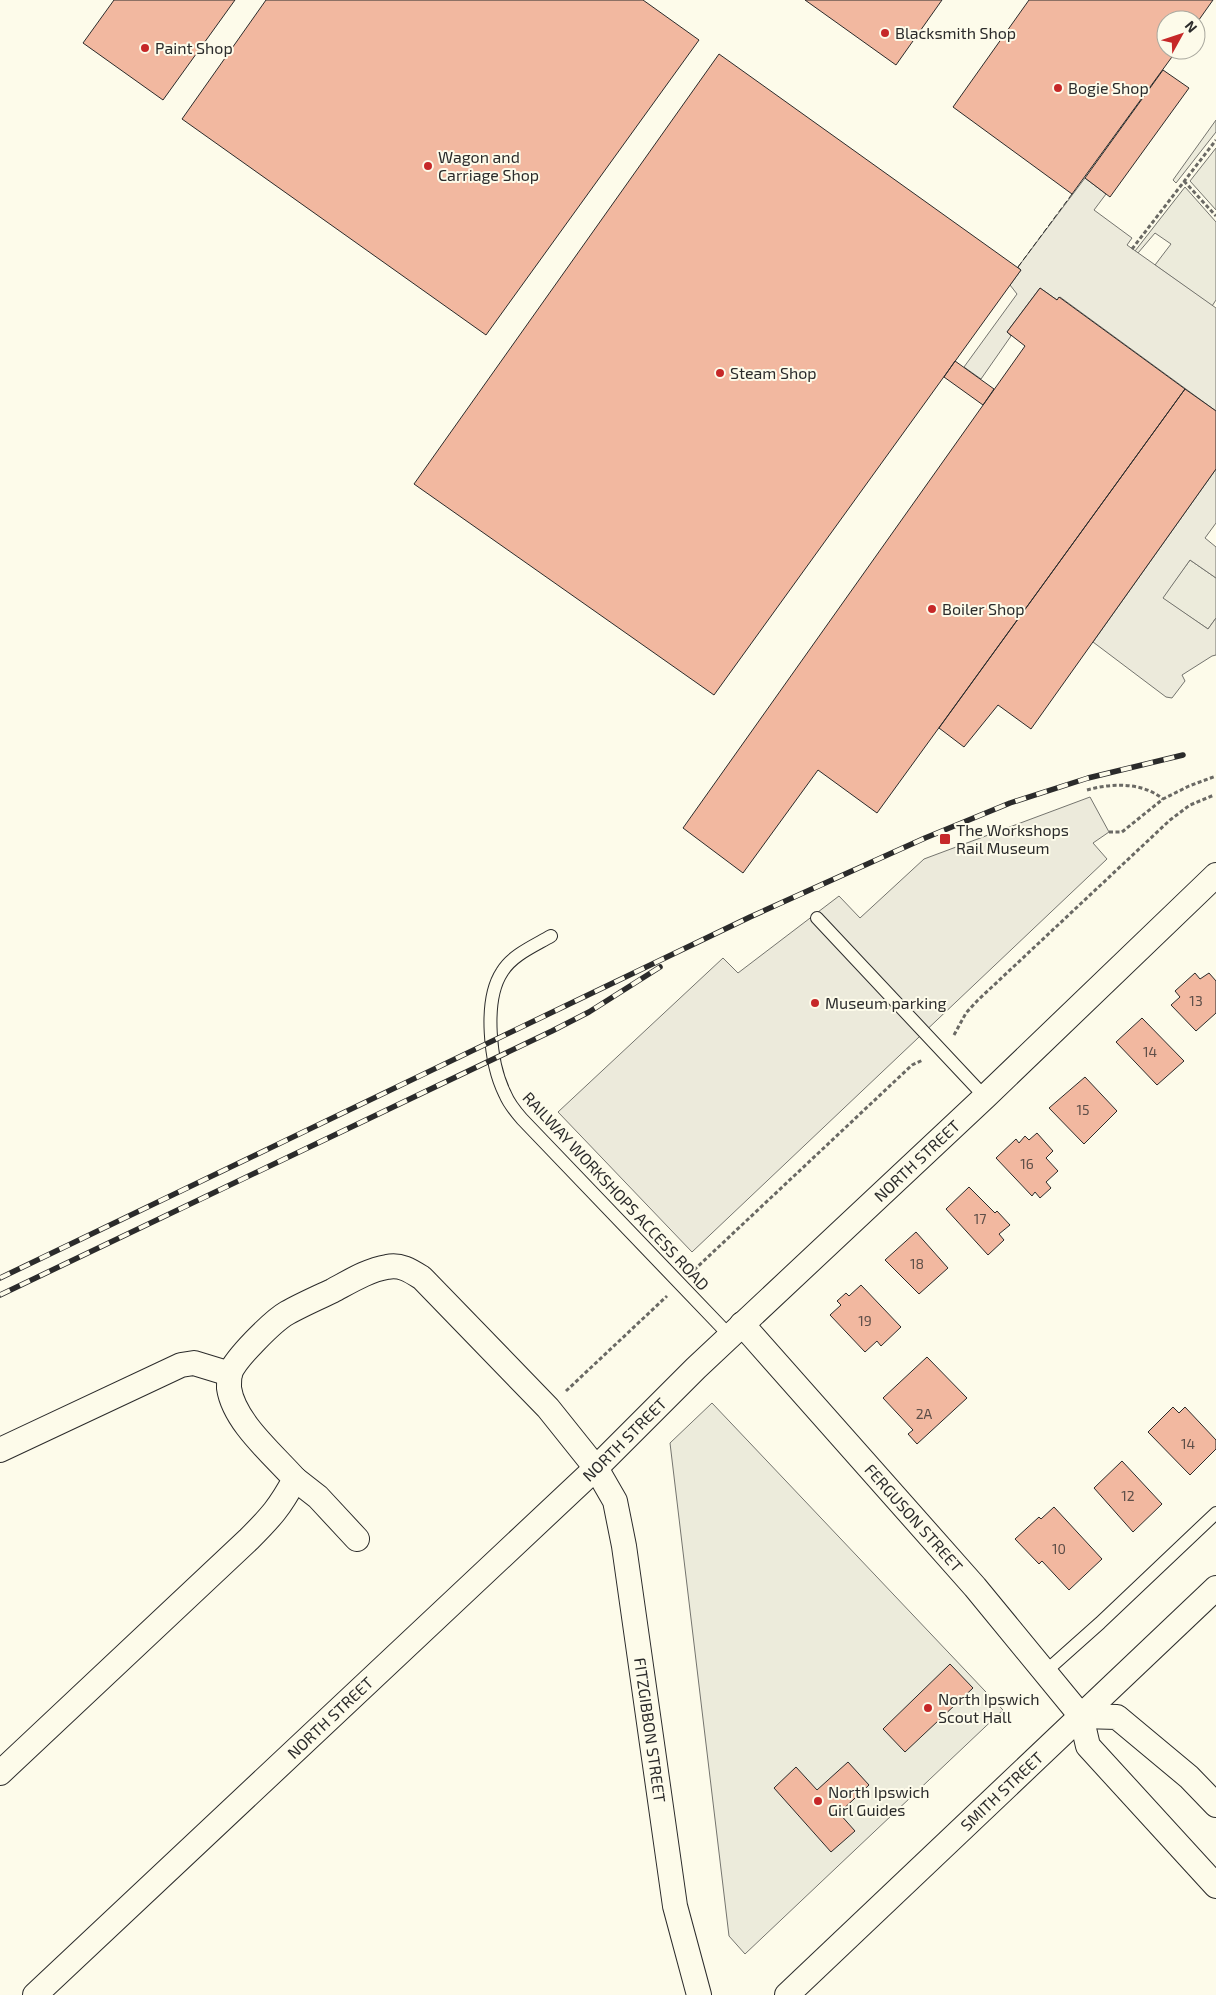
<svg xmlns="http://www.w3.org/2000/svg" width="1216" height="1995" font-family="'Exo 2',sans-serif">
  <rect width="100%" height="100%" fill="#fdfbea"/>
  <path fill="#ecebdb" stroke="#74746e" d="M1216 120V132L1176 183 1173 180Z
    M1216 148V210L1190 181Z
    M1185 187 1216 222V300L1212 306 1155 265 1171 244 1155 233 1138 253 1135 251Z
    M1190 560 1216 578V618L1208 629 1162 598Z
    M712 1403 1003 1710 745 1954 729 1936 670 1443Z"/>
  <path fill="#eceadb" stroke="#74746e" d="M1085 178 1106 194 1094 210 1132 238 1127 245 1216 308V411L1060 297 1057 300 1040 288 1007 332 1011 336 981 379 964 367 1017 294 1010 285 1021 270 1018 267Z
    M1216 469V523L1205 538 1216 547V578L1190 560 1163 598 1208 629 1216 618V655L1212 656 1182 675 1185 681 1172 698 1166 697 1093 642Z
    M1090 797 1109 832 1093 843 1107 859 692 1252 558 1112 723 958 738 973 839 896 860 918 924 859Z"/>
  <path fill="#f2b8a0" stroke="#2b2b2b" d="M114 0H235L163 100 83 43Z
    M266 0H643L699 40 486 335 182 119Z
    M805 0H942L896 65Z
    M1029 0H1213L1196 24V20H1166V50H1177L1072 194 953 107Z
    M719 54 1021 270 714 695 414 484Z
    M1163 70 1189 88 1110 197 1085 178Z
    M1040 288 1057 300 1059 297 1185 389 877 813 818 770 743 873 683 828 1025 346 1007 332Z
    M955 361 994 389 983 405 944 377Z
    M1185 389 1216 411V469L1031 729 998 705 964 747 939 728Z
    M1195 973 1200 979 1209 973 1216 981V1013L1196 1031 1171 1005 1180 997 1175 991Z
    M1142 1018 1184 1061 1157 1085 1116 1042Z
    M1085 1077 1117 1111 1084 1144 1049 1108Z
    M1037 1133 1053 1151 1046 1158 1058 1171 1046 1182 1051 1188 1040 1198 1035 1192 1032 1196 996 1158 1016 1139 1019 1143 1025 1136 1029 1140Z
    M969 1187 995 1213 997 1211 1010 1225 999 1234 1004 1240 988 1255 946 1209Z
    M916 1232 948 1268 919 1294 885 1260Z
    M861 1285 901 1327 881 1346 877 1341 865 1352 830 1315 841 1305 837 1301 846 1293 849 1296Z
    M927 1357 967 1398 917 1444 908 1434 913 1430 883 1398Z
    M1173 1407 1179 1413 1185 1407 1216 1440V1449L1190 1475 1148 1432Z
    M1122 1461 1162 1504 1133 1532 1094 1488Z
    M1054 1507 1102 1559 1069 1590 1042 1561 1039 1564 1015 1539 1039 1517 1041 1519Z
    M950 1664 973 1688 905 1752 883 1729Z
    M848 1762 869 1785 839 1813 855 1831 831 1852 774 1788 796 1767 817 1790Z"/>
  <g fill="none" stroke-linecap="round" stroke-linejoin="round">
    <g stroke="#2b2b2b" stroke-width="14">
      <path id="lane" d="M817 918 985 1097
        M551 936C534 946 512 955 502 972 483 1001 490 1064 505 1094 509 1104 515 1111 522 1119L730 1336
        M1045 1672 1100 1623 1216 1513"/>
    </g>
    <g stroke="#2b2b2b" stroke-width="26">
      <g id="street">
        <path id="s1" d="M742 1324 975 1587 1081 1716 1088 1746 1216 1886"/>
        <path d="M0 1450 181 1365 194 1363 230 1374"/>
        <path d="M295 1479 318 1497 357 1539"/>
        <path d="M1081 1716 1117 1717 1189 1777 1216 1805"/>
        <path id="s2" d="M0 1773 249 1539C271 1517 280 1507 295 1479 273 1454 234 1422 229 1388 229 1384 229 1377 230 1373 236 1358 273 1321 287 1313 301 1305 317 1298 332 1291 349 1282 368 1270 387 1267 401 1264 411 1271 422 1278L548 1408 596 1468 615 1501 624 1546 675 1906 699 1995"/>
        <path id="s3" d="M35 1995 596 1468 696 1368 985 1097 1216 875"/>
        <path id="s4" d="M787 1995 1216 1588"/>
      </g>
    </g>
    <path stroke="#6a6964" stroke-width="3" stroke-dasharray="4 2.5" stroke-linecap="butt" d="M1184 181 1216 216
      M1132 249 1216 140
      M1087 790C1112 783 1142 782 1163 799
      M1109 832H1122L1163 799 1189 786 1216 776
      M954 1035 966 1013 978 1000 1170 820 1190 805 1214 795
      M694 1270 912 1065 923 1060
      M566 1391 667 1296"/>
    <use href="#lane" stroke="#fdfbea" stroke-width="12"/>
    <use href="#street" stroke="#fdfbea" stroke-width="24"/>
    <g stroke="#2b2b2b" stroke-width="5.5">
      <path id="rail" d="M0 1278 750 917 925 838 1010 803 1088 778 1183 755
        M0 1295 552 1031 589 1012 660 967"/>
    </g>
    <use href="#rail" stroke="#fdfbea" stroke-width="4" stroke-dasharray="11" stroke-linecap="butt"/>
    <path stroke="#2b2b2b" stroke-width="1" stroke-dasharray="6 2.5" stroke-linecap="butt" d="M1018 267 1072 194"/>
  </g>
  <g fill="#c62828" stroke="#fdfbea" stroke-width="2">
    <circle cx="885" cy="33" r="5"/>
    <circle cx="145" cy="48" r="5"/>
    <circle cx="1058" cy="88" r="5"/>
    <circle cx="428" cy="166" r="5"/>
    <circle cx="720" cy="373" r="5"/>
    <circle cx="932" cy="609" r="5"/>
    <rect x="939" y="833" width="12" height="12" rx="2.5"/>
    <circle cx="815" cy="1003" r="5"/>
    <circle cx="928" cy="1708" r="5"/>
    <circle cx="818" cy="1801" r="5"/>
  </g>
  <g text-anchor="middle" stroke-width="4" stroke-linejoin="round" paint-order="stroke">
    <g font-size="14" fill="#5d4e48">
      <text x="1196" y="1006">13</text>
      <text x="1150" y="1057">14</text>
      <text x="1083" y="1115">15</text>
      <text x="1027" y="1169">16</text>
      <text x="980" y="1224">17</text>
      <text x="917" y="1269">18</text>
      <text x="865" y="1326">19</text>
      <text x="924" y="1419">2A</text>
      <text x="1188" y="1449">14</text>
      <text x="1128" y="1501">12</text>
      <text x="1059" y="1554">10</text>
    </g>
    <g font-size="16" fill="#2b2b2b" stroke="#fdfbea" text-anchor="start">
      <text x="895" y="39">Blacksmith Shop</text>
      <text x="155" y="54">Paint Shop</text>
      <text x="1068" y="94">Bogie Shop</text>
      <text x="438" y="163">Wagon and<tspan x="438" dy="18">Carriage Shop</tspan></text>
      <text x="730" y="379">Steam Shop</text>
      <text x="942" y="615">Boiler Shop</text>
      <text x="956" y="836">The Workshops<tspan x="956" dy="18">Rail Museum</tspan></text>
      <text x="825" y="1009">Museum parking</text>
      <text x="938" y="1705">North Ipswich<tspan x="938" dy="18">Scout Hall</tspan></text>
      <text x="828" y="1798">North Ipswich<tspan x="828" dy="18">Girl Guides</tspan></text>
    </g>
    <g font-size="16" fill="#2b2b2b" stroke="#fdfbea">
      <text dy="6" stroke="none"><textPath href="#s3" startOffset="1214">NORTH STREET</textPath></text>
      <text transform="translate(616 1191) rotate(47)" y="6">RAILWAY WORKSHOPS ACCESS ROAD</text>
      <text dy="6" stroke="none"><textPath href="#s3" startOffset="810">NORTH STREET</textPath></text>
      <text dy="6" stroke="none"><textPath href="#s1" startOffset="259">FERGUSON STREET</textPath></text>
      <text dy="6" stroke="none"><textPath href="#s3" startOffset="405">NORTH STREET</textPath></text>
      <text dy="6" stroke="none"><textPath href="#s2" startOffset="1306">FITZGIBBON STREET</textPath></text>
      <text dy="6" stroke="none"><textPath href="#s4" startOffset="296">SMITH STREET</textPath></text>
    </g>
  </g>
  <g transform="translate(1181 35) rotate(50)"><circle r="24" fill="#fdfbea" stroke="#a9a89e"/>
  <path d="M0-4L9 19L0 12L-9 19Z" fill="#c62828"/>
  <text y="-8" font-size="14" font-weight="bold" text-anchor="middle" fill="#2b2b2b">N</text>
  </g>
</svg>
